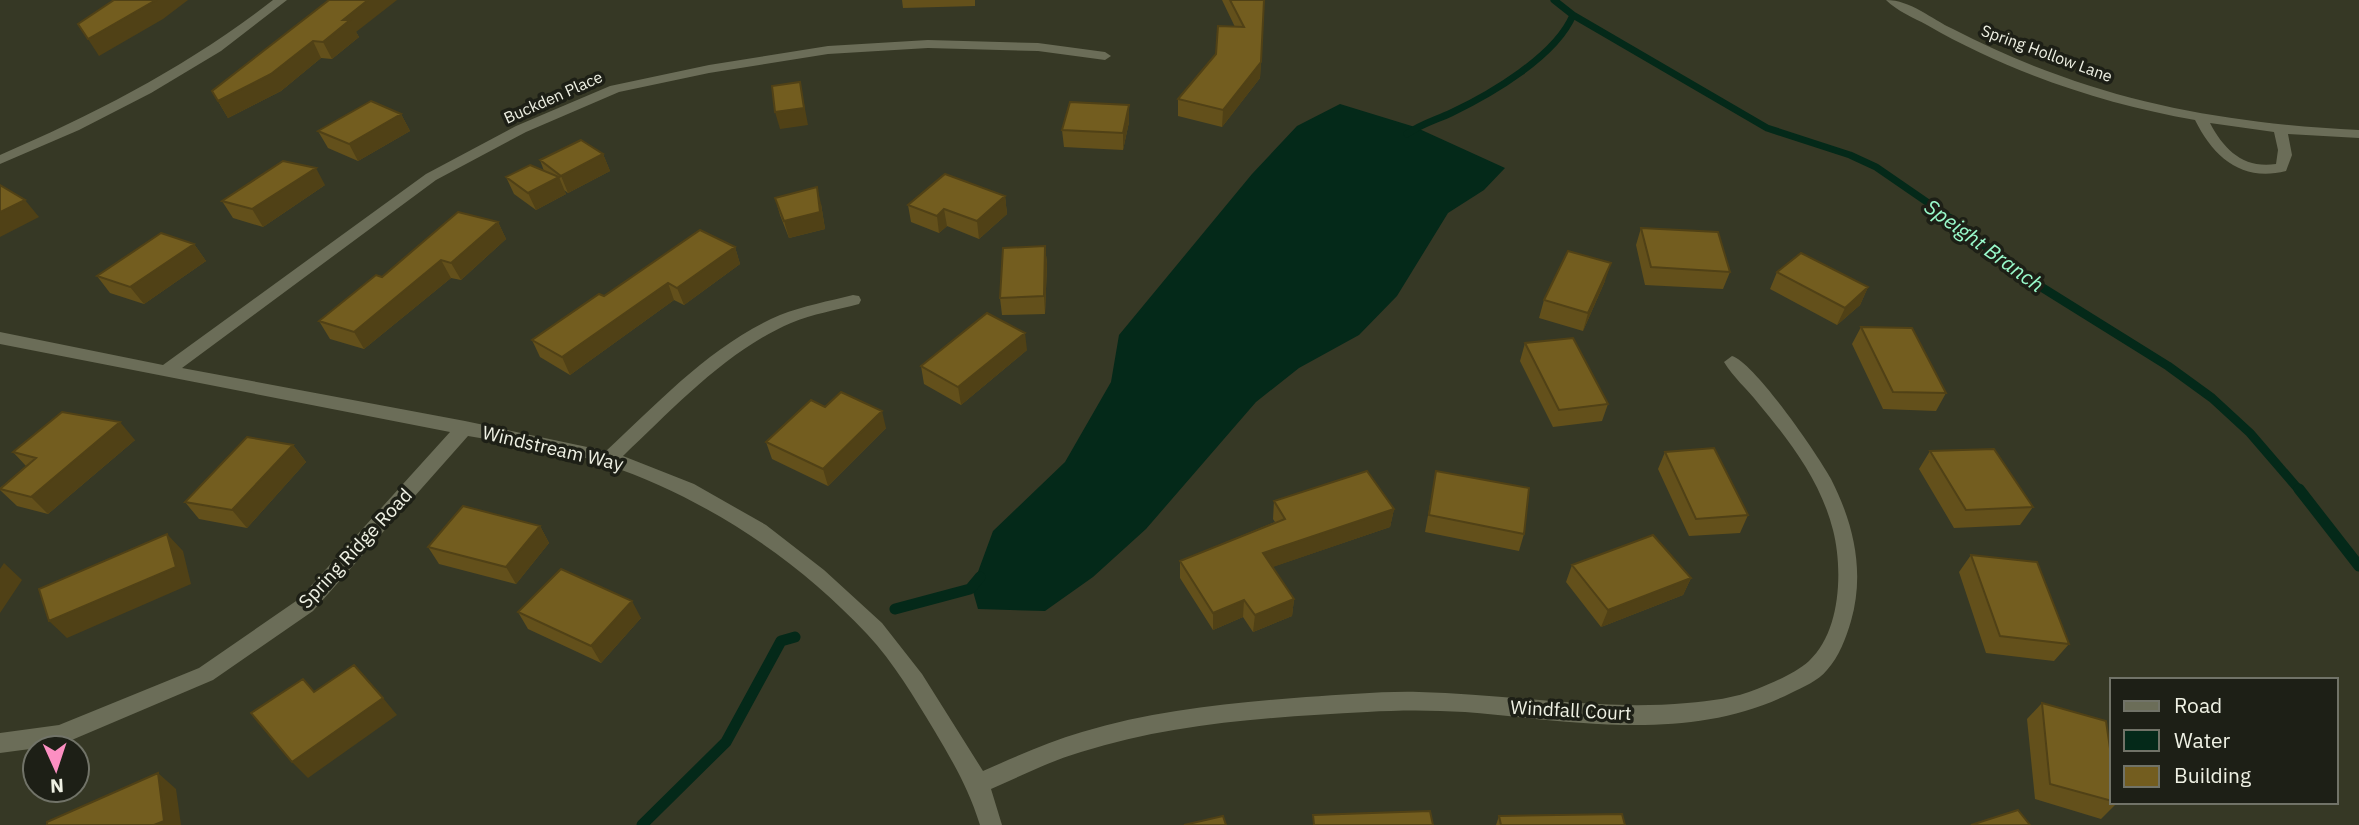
<svg xmlns="http://www.w3.org/2000/svg" width="2359" height="825" font-family="'IBM Plex Sans',sans-serif">
  <rect width="100%" height="100%" fill="#363825"/>
  <path fill="#042919" d="M1340 104 1415 127 1505 168 1484 190 1448 213 1397 296 1359 335 1299 368 1256 402 1146 529 1093 577 1045 611 978 609 972 588 993 531 1065 462 1111 382 1119 335 1252 174 1297 126Z"/>
  <g fill="none" stroke-linecap="round" stroke-linejoin="round">
    <path stroke="#042919" stroke-width="7" d="M1554 0 1573 15 1767 128 1850 155 1876 167 1953 220
      M1407 134C1421 124 1436 120 1451 113 1491 94 1556 56 1573 15"/>
    <path stroke="#042919" stroke-width="9" d="M1951 219 2030 280 2168 366 2212 398 2250 433 2300 491"/>
    <path stroke="#042919" stroke-width="11" d="M2299 489 2359 566
      M895 609 970 589 980 577
      M642 825 726 742 781 641 795 637"/>
    <path fill="#6b6d58" fill-rule="evenodd" d="M273 0H287L221 51 151 93 79 130 0 164V155C97 113 190 65 273 0Z
      M1886 0C1911 0 1931 19 1953 29 1988 47 2024 63 2061 76 2157 111 2257 125 2359 130V138L2288 134 2292 155 2286 171C2242 182 2214 158 2195 120 2103 104 2008 72 1927 25 1914 18 1897 11 1886 0ZM2210 123 2274 132 2278 150 2276 164C2244 169 2224 150 2210 123Z
      M928 40 1038 43 1105 52 1111 56 1105 60 1038 51 928 48 828 54 709 73 619 92 526 132 436 180 182 368 465 421 606 451C659 402 712 344 780 315 803 306 829 301 853 295L859 296 861 300 859 304C836 310 813 314 791 323 726 351 674 408 623 456L694 484 766 525 824 570 882 623 922 674 983 771C1015 757 1048 742 1082 732 1155 710 1231 703 1306 697 1344 695 1382 691 1419 692 1508 694 1598 711 1687 703 1710 701 1736 698 1757 689 1774 682 1796 673 1809 661 1841 632 1843 569 1833 530 1821 482 1790 441 1758 403 1747 389 1733 377 1724 362L1732 356C1755 363 1818 455 1831 479 1854 524 1865 572 1851 621 1846 638 1839 657 1827 670 1818 681 1803 687 1791 693 1690 744 1572 721 1465 712 1432 710 1399 710 1367 712 1271 717 1173 723 1081 752 1050 761 1021 776 991 789L1002 825H980C968 787 954 764 934 730 914 697 894 663 867 634 796 558 706 499 608 465 564 449 514 444 468 436L313 611 213 680 60 745 0 753V733L59 725 199 668 299 599 450 432 0 344V332L163 365 426 174 516 126 610 86 709 65 828 46Z"/>
  </g>
  <path fill="#63501b" d="M329 0 356 32 359 37 332 59 321 58 281 91 228 118 212 91Z
    M902 0H975V6L903 8Z
    M1222 0H1264L1260 78 1222 127 1178 116V99L1216 54 1235 27Z
    M401 114 410 131 358 161 328 148 318 131Z
    M1129 122 1123 150 1064 147 1062 130Z
    M603 154 610 171 568 193 564 190 566 194 536 210 514 194 506 177 544 171 540 160Z
    M325 185 263 227 233 218 222 201Z
    M1005 196 1007 214 979 239 947 226 939 233 911 222 908 205Z
    M775 198 821 204 825 229 789 238 780 215Z
    M498 222 506 239 461 280 451 278 364 349 330 339 319 321 382 277Z
    M1641 228 1730 272 1723 289 1645 285 1636 245Z
    M194 244 206 261 144 304 110 293 97 276Z
    M1045 246 1047 264 1045 314 1002 315 1000 298Z
    M735 247 740 264 684 305 674 300 570 375 540 357 532 340 604 296Z
    M1777 272 1868 287 1860 305 1837 325 1770 289Z
    M1605 281 1583 331 1539 318 1544 300Z
    M1861 327 1946 393 1936 411 1883 409 1852 344Z
    M1525 343 1608 404 1602 421 1553 427 1520 361Z
    M1027 350 961 405 924 384 921 366Z
    M825 407 886 428 828 486 772 459 766 442Z
    M135 440 48 514 17 506 0 490V488L26 466 13 452Z
    M293 445 306 462 247 528 199 519 185 502Z
    M1930 451 2033 507 2020 525 1954 528 1919 469Z
    M1665 452 1748 515 1740 533 1689 536 1658 469Z
    M1436 471 1524 534 1519 551 1425 532Z
    M1274 501 1394 509 1390 527 1272 567 1294 599 1292 616 1253 632 1243 617 1213 630 1180 578V561L1275 522 1273 519Z
    M540 526 549 543 516 584 439 564 428 547Z
    M1971 555 2069 644 2054 661 1986 653 1959 572Z
    M1572 565 1691 578 1683 595 1601 627 1566 582Z
    M518 612 641 618 601 663 528 629Z
    M2042 703 2112 802H2118L2101 819 2035 799 2027 719Z
    M1499 816 1625 825H1496Z"/>
  <path fill="#504116" d="M156 0H188L163 19 99 56 88 39Z
    M368 0H397L356 32 359 37 332 59 323 42 343 20Z
    M313 41 321 58 281 91 228 118 218 101Z
    M1261 62 1260 78 1222 127 1223 110Z
    M800 82 808 125 780 129 775 112Z
    M1129 105V122L1123 150V133Z
    M401 114 410 131 358 161 349 144Z
    M603 154 610 171 568 193 561 176Z
    M316 168 325 185 263 227 252 209Z
    M559 177 566 194 536 210 528 193Z
    M817 187 821 204 825 229 789 238 784 221Z
    M1005 196 1007 214 979 239 977 221Z
    M25 200 39 217 0 237V212Z
    M944 209 947 226 939 233 937 216Z
    M498 222 506 239 461 280 451 263Z
    M194 244 206 261 144 304 130 287Z
    M1045 246 1047 264 1045 314 1044 296Z
    M735 247 740 264 684 305 677 288Z
    M441 260 451 278 364 349 354 332Z
    M1611 263 1605 281 1583 331 1588 313Z
    M668 283 674 300 570 375 562 357Z
    M1868 287 1860 305 1837 325 1845 308Z
    M1025 333 1027 350 961 405 958 387Z
    M882 411 886 428 828 486 823 469Z
    M120 422 135 440 48 514 31 497Z
    M293 445 306 462 247 528 232 510Z
    M1394 509 1390 527 1261 571 1263 553Z
    M540 526 549 543 516 584 506 567Z
    M167 534 183 551 191 584 67 638 49 621Z
    M4 563 22 580 0 613V569Z
    M1691 578 1683 595 1601 627 1608 610Z
    M1294 599 1292 616 1253 632 1255 615Z
    M1244 600 1243 617 1213 630V613Z
    M632 601 641 618 601 663 591 646Z
    M383 698 397 715 308 778 292 762Z
    M158 773 176 789 181 825H154Z"/>
  <path fill="#735d1f" stroke="#504116" stroke-width="2" d="M114 0H156L88 39 78 24Z
    M329 0H368L343 20H350L323 42 313 41 271 74 218 101 212 91Z
    M1230 0H1264L1261 62 1223 110 1178 99 1216 54 1218 26 1244 27Z
    M800 82 804 108 775 112 772 86Z
    M371 101 401 114 349 144 318 131Z
    M1070 102 1129 105 1123 133 1062 130Z
    M581 140 603 154 561 176 540 160Z
    M283 161 316 168 252 209 222 201Z
    M530 165 559 177 528 193 506 177Z
    M945 174 1005 196 977 221 944 209 937 216 908 205Z
    M0 185 25 200 0 212Z
    M817 187 820 212 784 221 775 198Z
    M458 212 498 222 451 263 441 260 354 332 319 321 376 275 382 277Z
    M1641 228 1718 232 1730 272 1651 267Z
    M700 230 735 247 677 288 668 283 562 357 532 340 599 294 604 296Z
    M161 233 194 244 130 287 97 276Z
    M1045 246 1044 296 1000 298 1003 248Z
    M1568 251 1611 263 1588 313 1544 300Z
    M1801 253 1868 287 1845 308 1777 272Z
    M987 313 1025 333 958 387 921 366Z
    M1861 327 1912 328 1946 393 1893 392Z
    M1573 338 1608 404 1559 410 1525 343Z
    M841 392 882 411 823 469 766 442 811 400 825 407Z
    M62 412 120 422 31 497 0 489 36 458 13 452Z
    M247 437 293 445 232 510 185 502Z
    M1714 448 1748 515 1696 519 1665 452Z
    M1994 449 2033 507 1966 510 1930 451Z
    M1367 471 1394 509 1263 553 1294 599 1255 615 1244 600 1213 613 1180 561 1285 519 1274 501Z
    M1436 471 1529 488 1524 534 1429 515Z
    M463 506 540 526 506 567 428 547Z
    M167 534 176 567 49 621 39 589Z
    M1653 535 1691 578 1608 610 1572 565Z
    M1971 555 2037 562 2069 644 2000 636Z
    M561 569 632 601 591 646 518 612Z
    M354 665 383 698 292 762 251 713 303 679 314 692Z
    M2042 703 2106 721 2112 762V801L2050 784Z
    M158 773 164 821 154 825H47V822Z
    M2018 810 2030 825H1971Z
    M1430 811 1433 825H1314L1313 815Z
    M1622 814 1625 825H1501L1499 816Z
    M1223 816 1226 825H1184Z"/>
  <g text-anchor="middle" stroke-width="7" stroke-linejoin="round" paint-order="stroke">
    <g font-size="16" fill="#eff1e4" stroke="#1d1f16">
      <text transform="translate(2047 53) rotate(20)" y="6">Spring Hollow Lane</text>
      <text transform="translate(553 97) rotate(-24)" y="6">Buckden Place</text>
    </g>
    <g font-size="19" fill="#eff1e4" stroke="#1d1f16">
      <text transform="translate(553 448) rotate(13)" y="7">Windstream Way</text>
      <text transform="translate(355 548) rotate(-47)" y="7">Spring Ridge Road</text>
      <text transform="translate(1571 710) rotate(3)" y="7">Windfall Court</text>
    </g>
    <g font-size="21" font-style="italic" fill="#99facb" stroke="#1d1f16">
      <text transform="translate(1984 246) rotate(36)" y="7">Speight Branch</text>
    </g>
  </g>
  <rect x="2110" y="678" width="228" height="126" fill="#1d1f16" stroke="#717368" stroke-width="2"/>
  <rect x="2124" y="701" width="35" height="10" fill="#6b6d58" stroke="#717368" stroke-width="2"/>
  <text x="2174" y="713" font-size="21" fill="#eff1e4">Road</text>
  <rect x="2124" y="730" width="35" height="21" fill="#042919" stroke="#717368" stroke-width="2"/>
  <text x="2174" y="748" font-size="21" fill="#eff1e4">Water</text>
  <rect x="2124" y="766" width="35" height="21" fill="#735d1f" stroke="#717368" stroke-width="2"/>
  <text x="2174" y="783" font-size="21" fill="#eff1e4">Building</text>
  <g transform="translate(56 769) rotate(177)"><circle r="33" fill="#1d1f16" stroke="#717368" stroke-width="2"/>
  <path d="M0-5L12 26L0 18L-12 26Z" fill="#fc8fc2"/>
  <text y="-10" font-size="19" font-weight="bold" text-anchor="middle" fill="#eff1e4">N</text>
  </g>
</svg>
